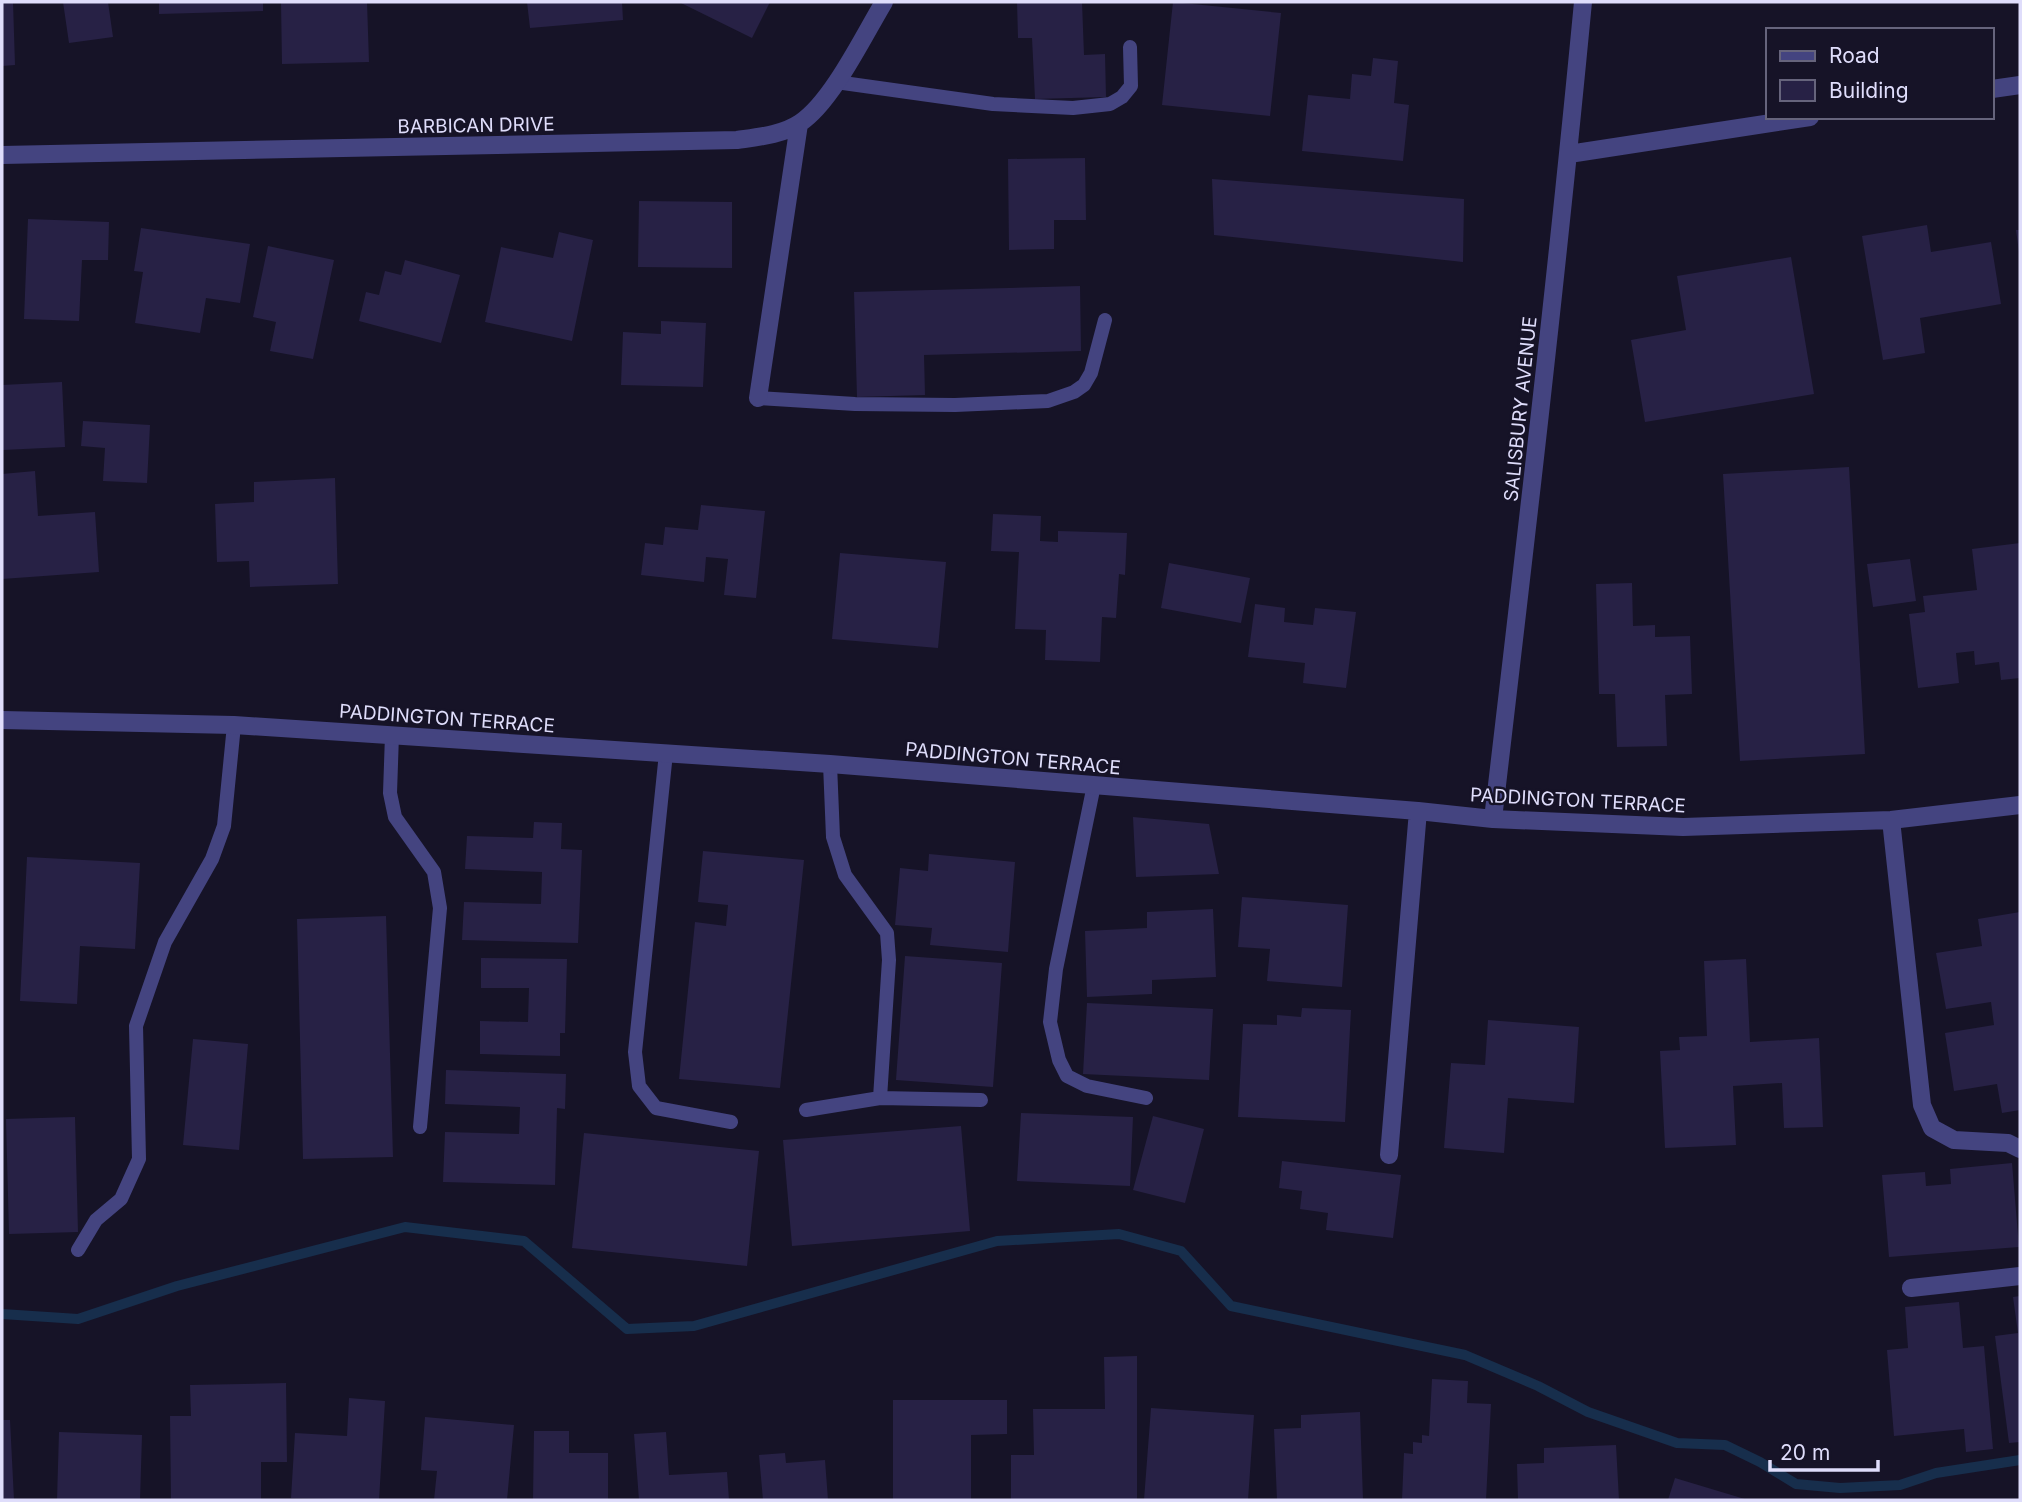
<svg xmlns="http://www.w3.org/2000/svg" width="2022" height="1502" font-family="Inter,sans-serif">
  <rect width="100%" height="100%" fill="#161327"/>
  <g fill="none" stroke-linecap="round" stroke-linejoin="round">
    <path stroke="#172e4c" stroke-width="10" d="M2 1314 78 1319 177 1286 405 1227 524 1241 627 1329 694 1326 997 1241 1119 1234 1181 1251 1231 1306 1465 1355 1538 1386 1588 1412 1677 1443 1725 1445 1760 1462 1796 1484 1840 1488 1900 1485 1936 1473 2020 1460"/>
  </g>
  <path fill="#272145" d="M2 2H13L15 65 2 66Z
    M63 2H108L113 37 69 43Z
    M159 2H263V11L159 14Z
    M281 2H367L369 62 282 64Z
    M527 2H622L623 20 530 28Z
    M679 2H770L752 38Z
    M1017 2H1082L1084 55 1105 54 1106 97 1035 99 1032 38H1018Z
    M1173 2 1281 13 1270 116 1162 105Z
    M1373 58 1398 61 1394 103 1409 105 1403 161 1302 151 1308 95 1350 99 1352 74 1371 76Z
    M1085 158 1086 220H1054V249L1009 250 1008 159Z
    M1212 179 1464 199 1463 262 1214 235Z
    M639 201 732 202V268L638 267Z
    M28 219 109 222 108 260H82L79 321 24 319Z
    M1927 225 1931 252 1991 242 2001 304 1920 318 1925 353 1883 360 1862 236Z
    M141 228 250 244 240 303 206 298 200 333 135 323 143 272 134 271Z
    M2016 230H2020V252H2019Z
    M559 232 593 240 572 341 485 322 501 247 553 258Z
    M268 246 334 260 313 359 270 351 276 322 253 317Z
    M1791 257 1814 394 1645 422 1631 340 1686 330 1677 276Z
    M405 260 460 275 441 343 359 321 366 292 379 295 385 271 401 275Z
    M1080 286 1081 351 924 355 925 395 857 397 854 292Z
    M661 321 706 323 703 387 621 385 623 332 661 334Z
    M62 382 65 447 3 450 2 385Z
    M83 421 150 425 147 483 103 481 105 448 81 446Z
    M1849 467 1865 754 1740 761 1723 474Z
    M35 471 38 516 95 512 99 572 2 579V474Z
    M335 478 338 584 250 587 249 561 217 562 215 504 254 502V482Z
    M701 505 765 511 756 598 724 595 728 559 706 557 704 582 641 575 645 543 663 545 665 527 698 530Z
    M993 514 1041 516 1040 541 1058 542V531L1127 533 1125 575 1119 574 1116 618 1102 617 1100 662 1045 660 1046 630 1015 629 1019 552 991 551Z
    M2020 543V678L2001 680 1999 662 1975 665 1974 651 1956 653 1959 683 1918 688 1909 614 1925 612 1923 596 1977 590 1972 549Z
    M840 553 946 562 938 648 832 639Z
    M1910 559 1916 601 1873 607 1867 564Z
    M1169 563 1250 578 1241 623 1161 608Z
    M1632 583 1633 626 1655 625V637L1690 636 1692 694 1665 695 1667 746 1617 747 1615 694H1599L1596 584Z
    M1255 604 1285 608 1284 622 1313 625 1315 608 1356 612 1346 688 1303 683 1305 663 1248 657Z
    M1133 817 1209 824 1219 874 1136 877Z
    M534 822 562 823 561 849 582 850 578 943 462 940 464 902 541 904 542 872 465 869 467 836 533 838Z
    M703 851 804 860 780 1088 679 1079 695 922 726 926 728 905 698 902Z
    M929 854 1015 862 1008 952 930 945 932 928 895 925 900 868 928 871Z
    M27 857 140 863 135 949 80 946 77 1004 20 1001Z
    M1242 897 1348 905 1342 987 1267 981 1270 949 1238 947Z
    M1213 909 1216 977 1152 980V994L1087 997 1085 931 1147 928V912Z
    M2020 912V1110L2002 1113 1997 1084 1954 1091 1945 1033 1994 1025 1991 1002 1946 1009 1936 953 1982 946 1978 919Z
    M386 916 393 1157 303 1159 297 919Z
    M905 956 1002 963 993 1087 896 1080Z
    M481 958 567 959 565 1033H560V1056L480 1054V1021L528 1022 529 988H481Z
    M1746 959 1750 1042 1819 1038 1823 1127 1784 1128 1782 1083 1733 1086 1736 1145 1665 1148 1660 1051 1680 1050 1679 1037 1707 1036 1704 961Z
    M1087 1003 1213 1009 1209 1080 1083 1074Z
    M1302 1008 1351 1010 1345 1122 1238 1117 1243 1024 1277 1025V1015L1301 1017Z
    M1488 1020 1579 1027 1574 1103 1508 1098 1504 1153 1444 1148 1451 1063 1485 1065Z
    M193 1039 248 1044 239 1150 183 1145Z
    M446 1070 566 1074 565 1109 557 1108 555 1185 443 1182 445 1132 519 1134 520 1107 445 1104Z
    M1021 1113 1133 1117 1130 1186 1017 1181Z
    M1153 1116 1204 1129 1185 1203 1133 1190Z
    M75 1117 78 1232 9 1234 6 1119Z
    M961 1126 970 1231 792 1246 783 1140Z
    M584 1133 759 1151 747 1266 572 1248Z
    M1282 1161 1401 1175 1393 1238 1326 1230 1328 1213 1300 1209 1302 1191 1279 1188Z
    M2012 1163 2019 1247 1889 1257 1882 1175 1925 1172 1926 1186 1951 1184 1950 1169Z
    M2020 1296V1442L2009 1443 1995 1336 2018 1333 2013 1297Z
    M1959 1302 1963 1348 1984 1346 1993 1449 1966 1452 1964 1429 1894 1436 1887 1350 1908 1348 1905 1307Z
    M1137 1356V1500H1011V1455H1034L1033 1409H1105L1104 1357Z
    M1432 1379 1468 1381 1467 1403 1491 1404 1486 1500 1425 1499V1500H1402L1404 1453 1413 1454V1442L1422 1443V1435L1429 1436Z
    M286 1383 287 1462H261V1500H171L170 1416H191L190 1385Z
    M349 1398 385 1401 379 1500 291 1498 295 1433 347 1436Z
    M893 1400H1007V1434L971 1435V1500H893Z
    M1151 1408 1254 1415 1248 1500H1144Z
    M1360 1412 1363 1500H1277L1274 1429 1301 1428V1415Z
    M425 1417 514 1425 507 1500H434L437 1471 421 1470Z
    M2 1420H10L14 1500H2Z
    M534 1431H569V1453H608V1500H533Z
    M59 1432 142 1435 140 1500H57Z
    M666 1432 669 1475 727 1472 729 1500H639L634 1434Z
    M1616 1445 1619 1500H1518L1517 1464 1544 1463V1448Z
    M785 1453 786 1463 825 1460 828 1500H763L759 1455Z
    M1675 1478 1748 1500H1668Z"/>
  <g fill="none" stroke-linecap="round" stroke-linejoin="round">
    <path stroke="#444480" stroke-width="14" d="M836 82 993 104 1073 108 1110 104 1122 97 1131 86 1130 47
      M758 398 855 404 955 405 1048 401 1074 392 1084 385 1091 373 1105 320
      M392 735 390 793 395 817 434 872 440 908 420 1127
      M666 753 635 1052 639 1086 656 1108 731 1122
      M830 764 833 837 845 875 887 933 889 960 880 1098
      M1094 785 1056 969 1050 1022 1059 1060 1067 1076 1087 1086 1146 1098
      M806 1110 880 1098 981 1100
      M78 1250 96 1220 121 1199 139 1159 136 1026 165 942 212 859 224 826 234 725"/>
    <path stroke="#444480" stroke-width="18" d="M1992 89 2020 85
      M1569 154 1810 117
      M2 155 737 140C758 137 782 135 800 123 832 102 864 35 884 2
      M758 398 799 124
      M2 720 234 725 830 764 1418 811 1493 819 1683 827 1891 820 2020 805
      M1493 819C1525 547 1557 275 1583 2
      M1891 820 1922 1105 1932 1128 1954 1140 2008 1143 2020 1149
      M1389 1155 1418 811
      M1911 1288 2020 1276"/>
  </g>
  <g text-anchor="middle" stroke-width="5" stroke-linejoin="round" paint-order="stroke">
    <g font-size="19" fill="#dfddfb" stroke="#161327">
      <text transform="translate(476 125) rotate(-1)" y="7">BARBICAN DRIVE</text>
      <text transform="translate(1520 409) rotate(-84)" y="7">SALISBURY AVENUE</text>
      <text transform="translate(447 718) rotate(4)" y="7">PADDINGTON TERRACE</text>
      <text transform="translate(1013 758) rotate(5)" y="7">PADDINGTON TERRACE</text>
      <text transform="translate(1578 800) rotate(3)" y="7">PADDINGTON TERRACE</text>
    </g>
  </g>
  <rect width="2022" height="1502" fill="none" stroke="#dfddfb" stroke-width="7"/>
  <rect x="1766" y="28" width="228" height="91" fill="#161327" stroke="#66647c" stroke-width="2"/>
  <rect x="1780" y="51" width="35" height="10" fill="#444480" stroke="#66647c" stroke-width="2"/>
  <text x="1829" y="63" font-size="21" fill="#dfddfb">Road</text>
  <rect x="1780" y="80" width="35" height="21" fill="#272145" stroke="#66647c" stroke-width="2"/>
  <text x="1829" y="98" font-size="21" fill="#dfddfb">Building</text>
  <path d="M1770 1460v10h108v-10" fill="none" stroke="#dfddfb" stroke-width="3.5"/>
  <text x="1780" y="1460" font-size="21" fill="#dfddfb" stroke="#161327" stroke-width="5" paint-order="stroke">20 m</text>
</svg>
